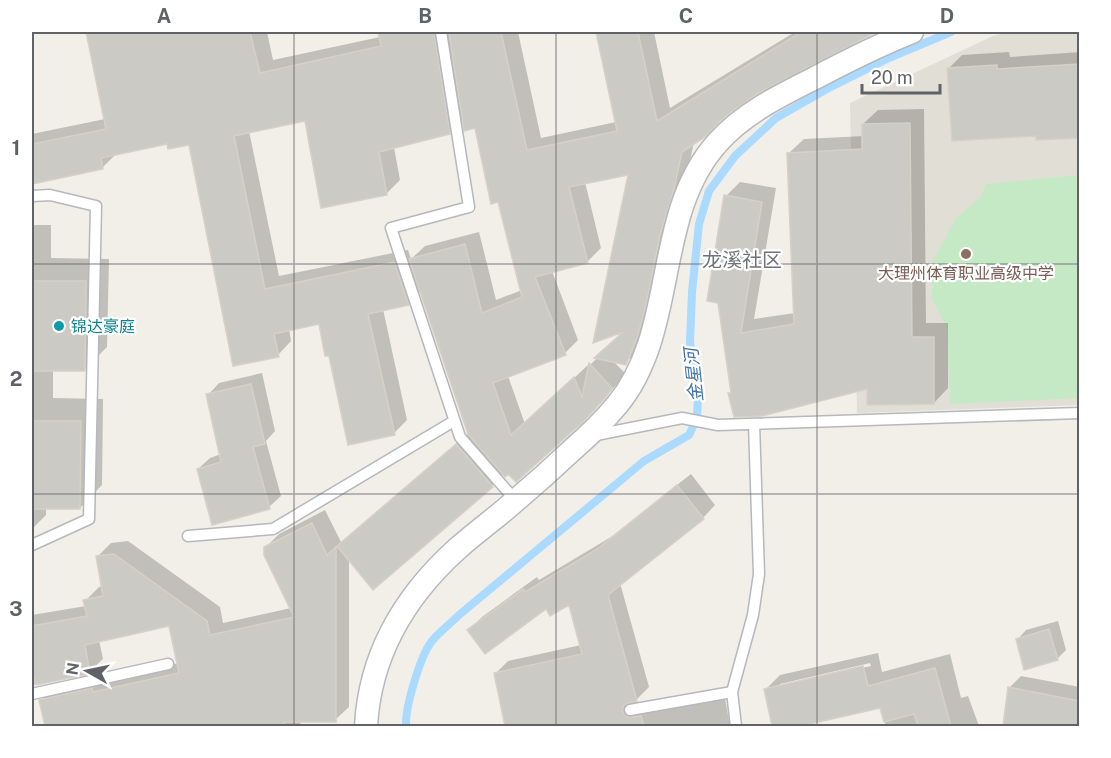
<svg xmlns="http://www.w3.org/2000/svg" width="1111" height="758" font-family="'Public Sans','Noto Sans SC',sans-serif">
  <rect width="100%" height="100%" fill="#f1efe8"/>
  <path fill="#e1ded6" d="M1006 32H1079V405L857 413 850 103 993 36Z"/>
  <path fill="#c5e8c5" d="M1079 175V398L950 404 947 328 932 299V262L957 217 981 197 986 184Z"/>
  <path fill="#0003" fill-rule="evenodd" d="M88 32H267L273 60 380 37 379 32H518L541 138 616 122 597 32H654L670 108 795 32H866L858 39 755 93 730 111 694 142 686 178 639 350 625 363 613 361 625 373 620 381 599 404 504 474 492 486 373 587 349 558V707L335 720H300L301 726H47L41 701 54 687 106 679 179 663 170 624 99 640 103 659 89 672 32 685V615L86 606 85 601 99 587 102 586 97 557 111 543 128 541 220 607 223 623 291 608 265 548 279 534 325 510 341 542 469 433 421 291 408 304 383 309 407 420 394 433 330 354 320 322 289 329 291 341 278 355 190 143H168L116 154 102 168 32 182V134L105 119ZM464 118 476 126 499 201 522 290 496 300 479 232 425 246 411 259 408 250 279 276 249 131 306 119 386 194 400 180 394 147 449 133ZM630 173 627 329 591 364 590 369 588 365 525 424 508 376 565 353 578 340 552 271 588 261 601 248 585 182Z
    M1009 52 1010 57 1080 52V136L1037 134 949 68 962 55Z
    M924 109 926 323H948V388L934 403 869 387 729 394 732 391 726 196 740 182 776 188 754 319 795 313 789 153 804 139 864 136 863 124 878 110Z
    M32 225H51V258L109 259 107 347 84 370H53V398L103 399 102 485 80 508 46 507V515L32 529Z
    M262 373 275 431 266 441 281 496 269 507 198 469 210 458 221 454 208 395 219 383Z
    M691 474 715 505 703 518 620 583 649 687 636 700 640 705 724 693 730 726H507L495 674 508 661 581 645 570 603 547 607 469 630 482 617 537 577 539 580 611 537Z
    M1058 621 1066 650 1057 659 1017 640 1026 630Z
    M878 653 882 672 950 654 961 698 968 696 979 726H886L881 707 794 726H774L765 690 780 675ZM870 663 871 666 780 687V684Z
    M1021 676 1080 687V726H1004L1009 688Z"/>
  <g fill="none" stroke-linecap="round" stroke-linejoin="round">
    <path stroke="#aadaff" stroke-width="8" d="M406 726C405 708 420 656 432 641 439 632 450 624 459 615L644 461 689 435 697 418 698 395 690 342 692 292 699 224 709 191 735 156 776 118 827 89 889 58 951 32"/>
  </g>
  <path fill="#cccac5" stroke="#d6d1c6" stroke-width="1.5" d="M86 32H250L260 73 381 46 378 32H434L450 134 379 152 387 195 321 208 305 121 234 136 265 289 394 262 409 305 368 314 395 435 348 445 329 356H325L319 324 274 334 279 357 233 366 189 145 168 149 167 144 101 158 103 169 32 184V144L106 129Z
    M449 32H501L527 150 617 131 596 32H638L657 121 801 32H876L757 94 731 112 719 122 705 137 682 152 673 193 660 235 646 305 637 338 626 365 594 358 623 332 593 343 628 175 569 187 588 263 535 277 566 355 493 383 511 435 574 377 582 397 589 363 612 388 606 397 585 420 516 482 508 474 505 477 468 434 409 259 465 244 482 313 522 297 498 202 491 204 475 128 464 131Z
    M1080 64V138L1036 140V136L952 141 947 68 997 65V69Z
    M910 123 912 337H934V404L867 405V389L762 416 734 417 728 393H731L718 303 707 301 724 195 762 202 741 333 794 324 787 153 862 149V124Z
    M32 281H86L85 371H32Z
    M251 384 265 444 253 447 270 509 212 525 197 469 221 462 206 394Z
    M32 421H81L80 509H32Z
    M456 444 493 487 373 590 337 546Z
    M677 485 704 519 608 595 637 701 626 704 623 707V712L628 717 641 716 644 726H505L494 673 582 654 569 605 550 616 546 609 485 654 467 630 523 589 525 592 596 550Z
    M312 523 327 555 336 547V722H284L285 726H45L39 700 92 688 93 692 179 673 169 626 85 645 90 674 36 685 34 678H32V626L87 616 83 600 103 596 96 556 114 554 207 621 210 635 294 617 264 555V547Z
    M1049 629 1058 660 1024 670 1016 639Z
    M863 666 868 686 935 668 951 726H918L914 714 884 722 880 708 801 726H772L764 689Z
    M1008 687 1080 701V726H1003Z"/>
  <g fill="none" stroke-linecap="round" stroke-linejoin="round">
    <g stroke="#b5b8bc" stroke-width="13">
      <path id="lane" d="M441 32 469 207 391 228 460 437 516 501
        M32 196 50 195 96 206 89 519 32 545
        M596 435 682 418 718 425 1080 413
        M188 536 273 529 454 421
        M32 694 168 664
        M630 710 732 692
        M736 726 732 692 753 615 759 574 754 424"/>
    </g>
    <g stroke="#b5b8bc" stroke-width="25">
      <path id="street" d="M366 726C370 655 405 596 457 549 476 532 496 518 515 501 534 485 553 468 571 451 587 437 603 422 617 405 679 330 652 215 718 142 744 113 781 95 815 78 847 61 879 45 912 32"/>
    </g>
    <use href="#lane" stroke="#fff" stroke-width="10"/>
    <use href="#street" stroke="#fff" stroke-width="22"/>
  </g>
  <path fill="none" stroke="#5f6368" stroke-width="1.5" stroke-opacity="0.55" d="M294 32V726M556 32V726M817 32V726M32 264H1080M32 494H1080"/>
  <circle fill="#8d6e63" stroke="#fff" stroke-width="2" cx="966" cy="254" r="6"/>
  <circle fill="#0f9aa8" stroke="#fff" stroke-width="2" cx="59" cy="326" r="6"/>
  <g text-anchor="middle" stroke-width="4.5" stroke-linejoin="round" paint-order="stroke">
    <g font-size="16" fill="#785e54" stroke="#fff">
      <text x="966" y="279">大理州体育职业高级中学</text>
    </g>
    <g font-size="16" fill="#0d838f" stroke="#fff" text-anchor="start">
      <text x="71" y="332">锦达豪庭</text>
    </g>
    <g font-size="18" font-style="italic" fill="#4174aa" stroke="#fff">
      <text transform="translate(694 375) rotate(-96)" y="6">金星河</text>
    </g>
    <g font-size="20" fill="#70757a" stroke="#fff">
      <text x="742" y="267">龙溪社区</text>
    </g>
  </g>
  <rect width="1111" height="758" fill="none" stroke="#ffffff" stroke-width="66"/>
  <g transform="translate(87 671) rotate(279)" stroke="#ffffff" stroke-width="4.5" paint-order="stroke">
  <path d="M0-4.5L10 22L0 15L-10 22Z" fill="#5f6368"/>
  <text y="-9" font-size="16" font-weight="bold" text-anchor="middle" fill="#5f6368">N</text>
  </g>
  <path d="M862 84v9h78v-9" fill="none" stroke="#5f6368" stroke-width="3"/>
  <text x="871" y="84" font-size="18" fill="#5f6368" stroke="#ffffff" stroke-width="4.5" paint-order="stroke">20 m</text>
  <rect x="33" y="33" width="1045" height="692" fill="none" stroke="#5f6368" stroke-width="2"/>
  <g font-size="20" text-anchor="middle" font-weight="bold" fill="#5f6368">
    <text x="164" y="23">A</text>
    <text x="425" y="23">B</text>
    <text x="686" y="23">C</text>
    <text x="947" y="23">D</text>
    <text x="16" y="155">1</text>
    <text x="16" y="386">2</text>
    <text x="16" y="616">3</text>
  </g>
</svg>
